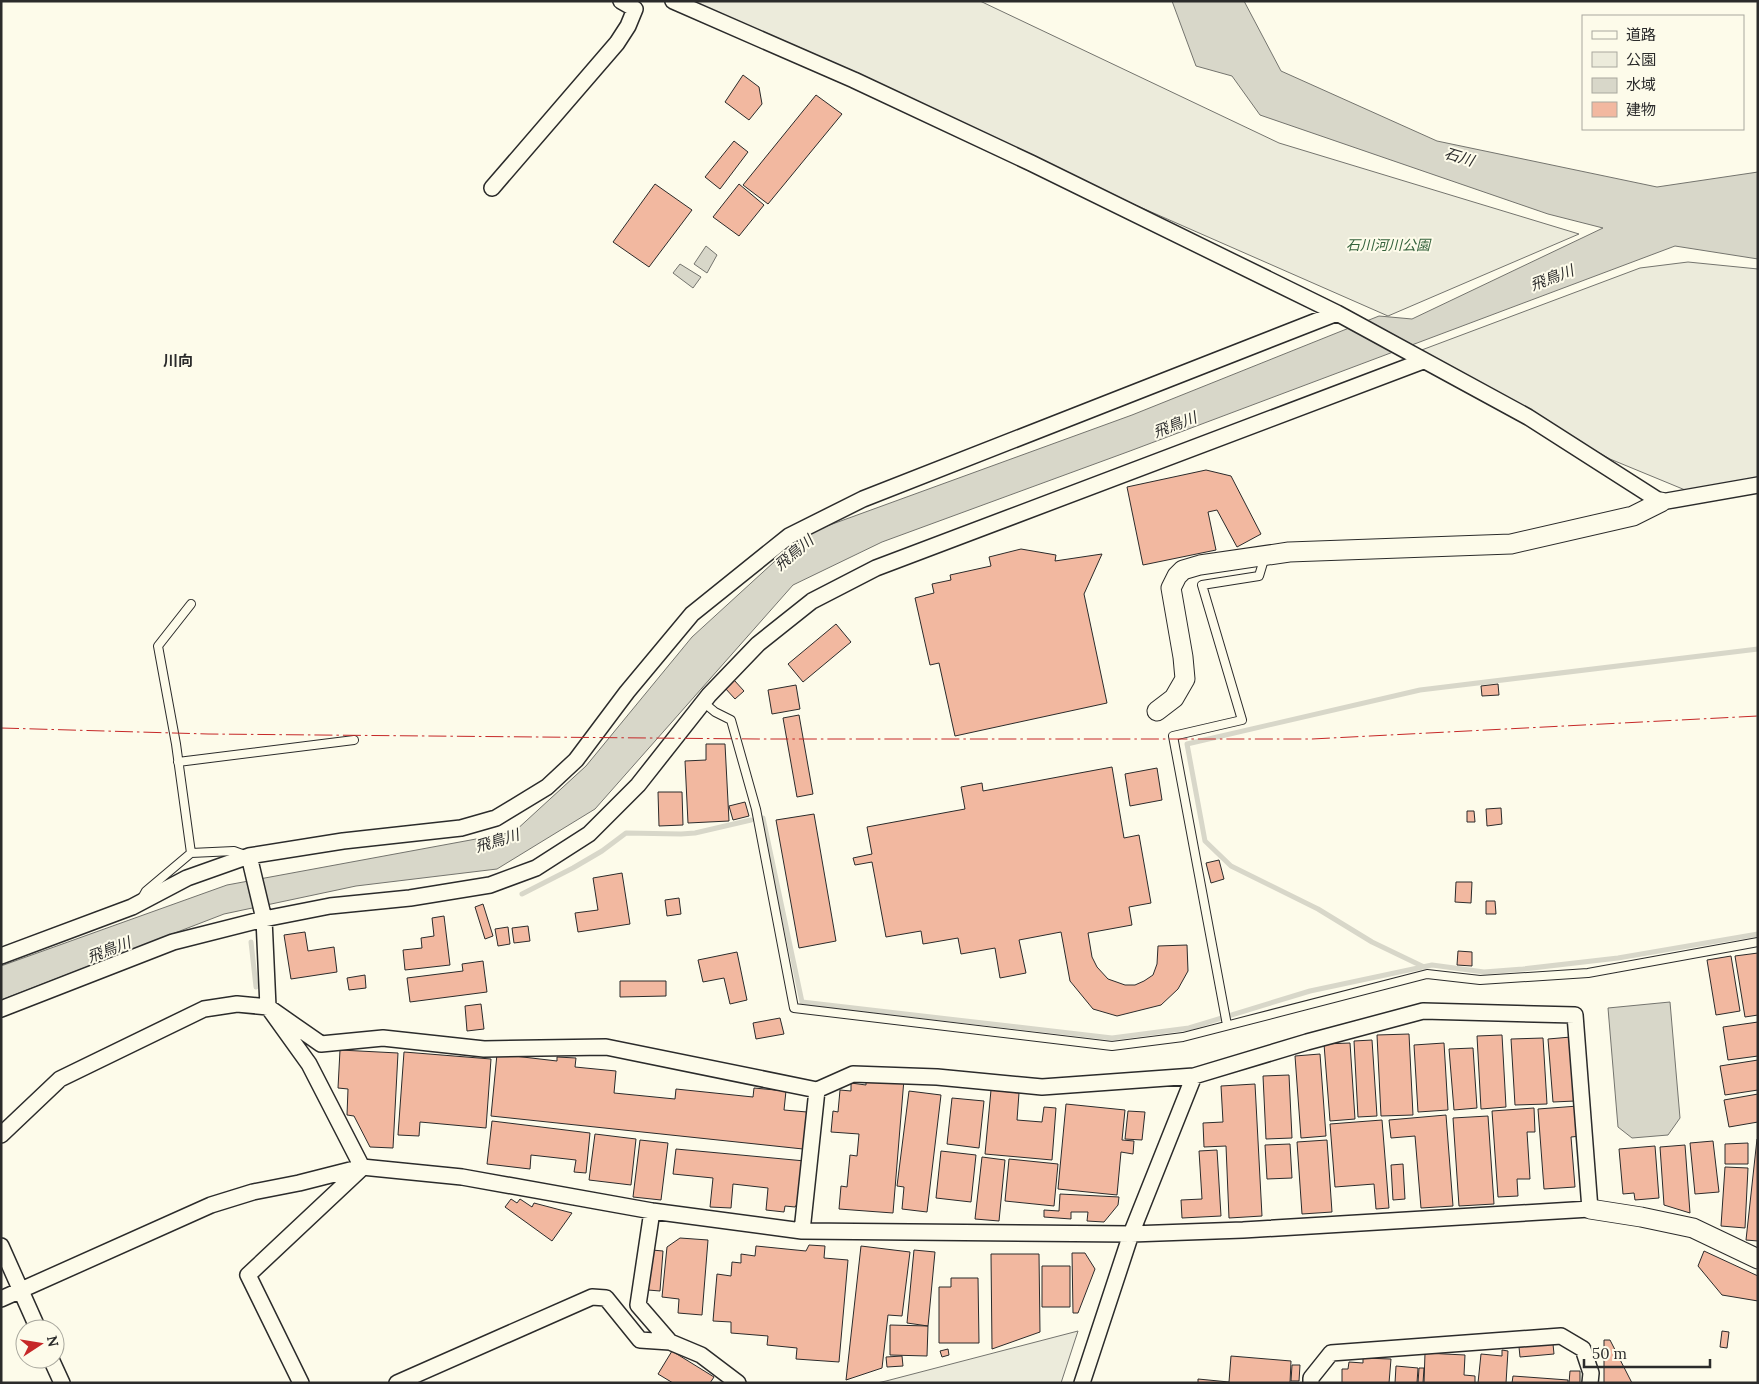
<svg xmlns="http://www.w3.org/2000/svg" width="1759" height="1384" font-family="Lora,'Noto Sans JP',serif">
  <rect width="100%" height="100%" fill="#fdfbea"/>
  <path fill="#ecebdb" stroke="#74746e" d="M671 1H980L1279 143 1579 234 1388 316Z
    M1688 262 1758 269V478L1690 492 1610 459 1419 351 1640 268Z
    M1078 1331 1061 1383H877L886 1381Z"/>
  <path fill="#d8d7c9" stroke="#74746e" d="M1172 1H1244L1281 71 1437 141 1657 187 1758 172V259L1675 246 1130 451 882 542 793 585 595 809 497 869 356 886 224 914 1 1000V966L227 885 514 832 586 766 692 637 774 562 816 530 1132 415 1379 316 1412 319 1603 228 1548 214 1260 115 1232 76 1196 66Z
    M706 246 717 255 707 273 694 264Z
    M680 264 701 277 693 288 673 273Z
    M1670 1002 1680 1118 1668 1135 1632 1138 1618 1127 1608 1008Z"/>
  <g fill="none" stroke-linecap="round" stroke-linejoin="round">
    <path stroke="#d8d7c9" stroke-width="5" d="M763 818 802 1002 1112 1038 1189 1028 1310 991 1432 965 1484 972 1523 969 1618 958 1758 934
      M522 894 573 868 602 851 626 833 681 834 695 833 751 820
      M251 942 256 987
      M1424 967 1372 942 1318 909 1231 866 1205 841 1187 744 1420 690 1758 649"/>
  </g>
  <path fill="#f2b8a0" stroke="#2b2b2b" d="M743 75 759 87 762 104 749 120 725 102Z
    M816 95 842 114 768 204 743 185Z
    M734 141 748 152 720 189 705 177Z
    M655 184 692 210 649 267 613 242Z
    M739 184 764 205 739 236 713 217Z
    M1206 470 1231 476 1261 534 1237 547 1217 510 1208 512 1216 550 1143 565 1127 487Z
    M1021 549 1056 555 1055 561 1102 554 1084 594 1107 703 955 736 939 663 930 665 915 598 934 593 932 584 951 580 950 575 991 566 989 557Z
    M836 624 851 642 803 682 788 664Z
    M734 680 744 691 735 699 725 688Z
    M1498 684 1499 695 1482 696 1481 686Z
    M796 685 800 709 772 714 768 690Z
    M799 715 813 794 797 797 783 718Z
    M706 744H725L729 821 688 823 685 761 706 760Z
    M1112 767 1124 838 1139 835 1151 903 1129 907 1132 925 1088 933 1092 957 1097 967 1108 979 1125 985H1135L1144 981 1153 975 1157 964 1158 946 1187 945 1188 971 1178 989 1161 1005 1117 1016 1093 1009 1070 981 1061 932 1019 940 1026 973 1000 978 995 948 961 954 958 938 923 944 921 931 886 937 872 862 855 865 853 858 872 854 867 827 965 809 961 787 982 783 983 791Z
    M1157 768 1162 800 1130 806 1125 774Z
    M658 792H682L683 825 659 826Z
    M745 802 749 816 733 820 729 806Z
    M1501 808 1502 824 1487 826 1486 809Z
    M1467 811H1474L1475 822H1467Z
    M814 814 836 941 799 948 776 820Z
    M1219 860 1224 879 1211 883 1206 863Z
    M622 873 630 924 578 932 575 913 598 910 593 878Z
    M1456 882H1472L1471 903 1455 902Z
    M679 898 681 914 667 916 665 900Z
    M1486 901H1495L1496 914H1486Z
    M483 904 493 936 485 939 475 907Z
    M444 916 450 965 405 970 403 950 422 948 421 938 434 936 432 918Z
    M528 926 530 941 514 943 512 928Z
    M508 927 510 944 498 946 495 929Z
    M305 932 308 951 334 947 337 972 291 979 284 935Z
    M1458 951 1472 952V966L1457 965Z
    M737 952 747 1000 730 1004 724 978 703 982 698 960Z
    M1758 953V1015L1745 1017 1735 956Z
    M1731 956 1740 1011 1716 1015 1707 960Z
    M483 961 487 992 410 1002 407 978 463 971 462 964Z
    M365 975 366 988 349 990 347 978Z
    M620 981H666V996L620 997Z
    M481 1004 484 1029 467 1031 465 1006Z
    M780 1018 784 1034 756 1039 753 1023Z
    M1758 1022V1056L1728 1060 1723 1027Z
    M1409 1034 1413 1115 1381 1116 1377 1035Z
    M1502 1035 1506 1107 1481 1109 1477 1036Z
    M1571 1037 1575 1101 1553 1102 1548 1039Z
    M1543 1038 1547 1104 1515 1105 1511 1039Z
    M1372 1040 1377 1116 1358 1117 1354 1041Z
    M1350 1043 1355 1119 1330 1121 1324 1044Z
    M1444 1043 1448 1110 1418 1112 1414 1045Z
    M1473 1048 1477 1108 1454 1110 1449 1049Z
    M340 1050 398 1053 393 1148 370 1147 354 1116 347 1115 348 1089 338 1088Z
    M404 1052 491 1059 486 1128 420 1122 419 1136 398 1135Z
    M497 1054 557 1061V1057L576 1058 575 1067 616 1071 614 1093 675 1099 676 1089 753 1097 754 1088 786 1091 784 1110 807 1112 803 1149 491 1116Z
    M1320 1054 1326 1136 1301 1138 1295 1056Z
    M1758 1060V1090L1725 1095 1720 1066Z
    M1289 1075 1292 1138 1266 1139 1263 1076Z
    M866 1076 904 1079 893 1213 839 1209 841 1186 847 1187 850 1155 857 1156 859 1134 831 1132 833 1111 838 1112 840 1090 851 1091V1083L866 1085Z
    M1255 1084 1262 1216 1229 1218 1226 1146 1204 1147 1203 1123 1223 1122 1221 1086Z
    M991 1090 1019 1093 1017 1120 1042 1122 1044 1107 1056 1108 1052 1160 985 1154Z
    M909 1091 941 1095 927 1212 902 1209 904 1187 897 1186Z
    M1758 1094V1122L1729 1127 1724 1100Z
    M952 1098 984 1101 979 1148 947 1144Z
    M1066 1104 1125 1110 1122 1140 1134 1141 1133 1154 1121 1152 1117 1195 1058 1189Z
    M1578 1106 1581 1136 1571 1137 1575 1187 1544 1189 1538 1109Z
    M1534 1108 1535 1132H1527L1530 1179H1517L1518 1196 1498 1197 1492 1111Z
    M1128 1111 1145 1112 1142 1140 1125 1139Z
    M1446 1115 1453 1206 1421 1208 1415 1136 1391 1138 1389 1120Z
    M1488 1116 1494 1204 1459 1206 1453 1118Z
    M1382 1120 1389 1208 1376 1209 1374 1184 1335 1187 1330 1124Z
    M492 1121 590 1133 586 1173 574 1172 576 1160 531 1155 530 1169 487 1164Z
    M595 1134 636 1139 631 1185 589 1180Z
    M1757 1139H1758V1241L1746 1240Z
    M640 1140 668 1143 661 1200 633 1197Z
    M1327 1140 1332 1212 1302 1214 1297 1142Z
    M1713 1141 1719 1192 1695 1194 1690 1143Z
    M1748 1143V1164H1725V1144Z
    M1290 1144 1292 1178 1267 1179 1265 1145Z
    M1685 1145 1690 1213 1664 1205 1660 1147Z
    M1655 1146 1659 1198 1635 1200 1634 1193 1623 1194 1619 1149Z
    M676 1149 805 1161 802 1197 795 1207 785 1206 784 1212 766 1210 768 1188 733 1184 731 1208 710 1207 713 1178 673 1174Z
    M1217 1150 1221 1216 1182 1218 1181 1200 1202 1199 1199 1151Z
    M941 1151 976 1155 971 1202 936 1198Z
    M982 1157 1005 1160 999 1221 975 1219Z
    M1009 1159 1058 1164 1054 1206 1005 1201Z
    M1403 1164 1405 1199 1393 1200 1391 1165Z
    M1725 1167 1748 1168 1745 1228 1721 1226Z
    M1060 1194 1119 1197 1118 1205 1104 1222 1087 1221 1088 1212H1071V1219L1044 1217V1210L1059 1211Z
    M511 1199 517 1203 520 1199 532 1207 534 1203 572 1213 552 1241 505 1207Z
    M680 1238 708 1240 702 1315 678 1313 679 1299 662 1297 667 1247Z
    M809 1245 825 1246 824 1258 848 1260 839 1362 796 1359 797 1348 767 1345 768 1336 731 1333V1322L713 1321 717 1274 731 1276 732 1262 741 1263V1254L755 1256 756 1246 806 1251Z
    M861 1246 910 1252 902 1316 888 1315 882 1368 846 1380Z
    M652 1250 663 1251 660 1291 648 1290Z
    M914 1250 935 1252 928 1326 907 1323Z
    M1704 1251 1758 1276V1301L1722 1295 1698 1266Z
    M1072 1253H1085L1095 1269 1078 1313H1073Z
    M991 1254H1039L1040 1332 992 1349Z
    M1042 1266H1070V1307H1042Z
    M951 1278H978L979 1343H939V1287H951Z
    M890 1325 928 1326 927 1356 890 1355Z
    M1722 1331 1729 1332 1727 1348 1720 1347Z
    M1604 1340H1610L1632 1383H1604Z
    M1553 1344 1554 1354 1520 1357 1519 1347Z
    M948 1349 949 1355 942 1357 940 1351Z
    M1502 1350 1508 1351 1506 1383H1478L1481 1354 1502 1356Z
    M672 1351 714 1377 710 1383H673L658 1374Z
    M1425 1353 1465 1355 1464 1375 1475 1376V1383H1424Z
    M902 1356 903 1366 887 1367 886 1357Z
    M1231 1356 1291 1361 1290 1383H1198V1379L1229 1382Z
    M1363 1358 1391 1359 1389 1383H1342V1369H1348L1349 1362 1363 1363Z
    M1292 1365H1300L1299 1381H1291Z
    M1396 1366 1418 1368 1417 1383H1395Z
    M1419 1368H1424L1423 1383H1418Z
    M1570 1371H1580V1383H1569Z
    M1513 1376 1568 1380V1383H1512Z"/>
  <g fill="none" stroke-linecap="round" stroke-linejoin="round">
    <g stroke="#2b2b2b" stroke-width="10">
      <path id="service" d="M703 702 715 712 731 720 756 809 794 1008 1112 1046 1183 1037 1427 974 1480 980 1588 973 1758 942
        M178 762 354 740
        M191 853 176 744 158 646 191 604
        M141 900 146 891 191 853 234 851 245 855
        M1227 1025 1173 736 1242 720 1202 585 1259 576 1265 556"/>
    </g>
    <g stroke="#2b2b2b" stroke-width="18">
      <path id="minor" d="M673 1 854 80 1031 163 1337 313 1528 417 1661 502 1758 485
        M492 188 617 43 628 26 635 9 621 1
        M249 856 264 919 268 1007 309 1064 362 1167
        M1 956 132 907 187 878 249 856 343 841 461 828 496 818 547 787 576 760 627 692 692 614 789 536 863 499 1337 313
        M1 1009 173 942 264 919 330 906 410 898 490 885 536 868 589 834 638 785 709 695 758 644 812 601 876 568 1423 361
        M1 1135 60 1079 204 1009 237 1004 268 1007 321 1044 383 1038 484 1049 606 1047 817 1090 853 1074 937 1077 1042 1087 1194 1076 1307 1042 1423 1011 1575 1015 1590 1209 1243 1230 1131 1234 802 1231 652 1211 462 1177 362 1167 299 1183 253 1192 211 1205 1 1299
        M652 1211 638 1305 670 1342
        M802 1231 817 1090
        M1 1246 38 1329
        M51 1359 62 1383
        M301 1383 248 1275 362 1168
        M397 1383 592 1297 606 1298 640 1340 670 1342 701 1355 738 1383
        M1082 1383 1131 1234 1194 1076
        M1311 1383V1378L1331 1353 1561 1336 1583 1349 1591 1373 1590 1383"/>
    </g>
    <g stroke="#2b2b2b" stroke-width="21">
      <path id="tertiary" d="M1157 711 1174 698 1185 679 1183 657 1171 588 1177 576 1183 570 1200 565 1289 552 1511 544 1633 516 1661 502
        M1590 1209 1641 1217 1693 1228 1758 1259"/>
    </g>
    <use href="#service" stroke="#fdfbea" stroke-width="8"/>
    <use href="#minor" stroke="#fdfbea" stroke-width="15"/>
    <use href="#tertiary" stroke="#fdfbea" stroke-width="19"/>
    <path stroke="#c62828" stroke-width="1" stroke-dasharray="18 4 2.5 4" stroke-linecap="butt" d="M1 728 208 734 758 739H1312L1758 716"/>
  </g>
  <g text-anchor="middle" stroke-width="4" stroke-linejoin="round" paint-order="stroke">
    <g font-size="14" font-style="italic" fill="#34623c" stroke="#fdfbea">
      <text x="1388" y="250">石川河川公園</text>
    </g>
    <g font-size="15" font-style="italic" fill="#2b2b2b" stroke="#fdfbea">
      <text transform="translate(1459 157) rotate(17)" y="5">石川</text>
      <text transform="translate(1552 278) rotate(-21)" y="5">飛鳥川</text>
      <text transform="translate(1175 425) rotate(-21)" y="5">飛鳥川</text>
      <text transform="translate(794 553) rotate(-40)" y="5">飛鳥川</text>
      <text transform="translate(497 841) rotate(-17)" y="5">飛鳥川</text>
      <text transform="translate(109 950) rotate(-21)" y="5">飛鳥川</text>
    </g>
    <g font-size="15" font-weight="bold" fill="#2b2b2b" stroke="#fdfbea">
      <text x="178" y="366">川向</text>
    </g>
  </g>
  <rect width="1759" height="1384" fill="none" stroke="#2b2b2b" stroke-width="5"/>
  <rect x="1582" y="15" width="162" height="115" fill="#fdfbea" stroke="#a9a89e"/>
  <rect x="1592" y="31" width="25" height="8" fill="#fdfbea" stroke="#a9a89e"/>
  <text x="1626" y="40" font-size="15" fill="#2b2b2b">道路</text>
  <rect x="1592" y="52" width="25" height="15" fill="#ecebdb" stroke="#a9a89e"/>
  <text x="1626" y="65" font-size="15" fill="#2b2b2b">公園</text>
  <rect x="1592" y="78" width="25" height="15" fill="#d8d7c9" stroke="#a9a89e"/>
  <text x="1626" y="90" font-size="15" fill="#2b2b2b">水域</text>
  <rect x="1592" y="102" width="25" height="15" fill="#f2b8a0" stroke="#a9a89e"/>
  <text x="1626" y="115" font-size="15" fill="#2b2b2b">建物</text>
  <g transform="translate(40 1344) rotate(78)"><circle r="24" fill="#fdfbea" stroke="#a9a89e"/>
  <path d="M0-4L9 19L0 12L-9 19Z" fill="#c62828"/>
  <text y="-8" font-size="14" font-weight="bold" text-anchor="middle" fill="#2b2b2b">N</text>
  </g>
  <path d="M1584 1359v8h126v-8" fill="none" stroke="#2b2b2b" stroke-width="2.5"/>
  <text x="1592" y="1359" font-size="15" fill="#2b2b2b" stroke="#fdfbea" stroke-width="4" paint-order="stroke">50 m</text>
</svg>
